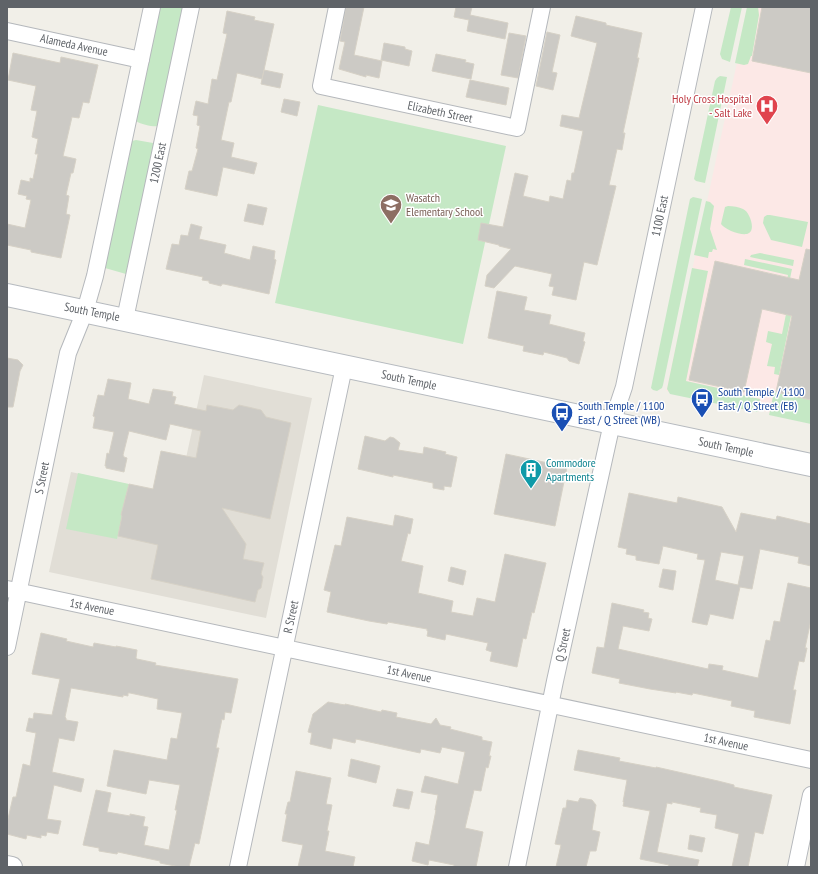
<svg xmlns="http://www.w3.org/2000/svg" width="818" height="874" font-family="'PT Sans Narrow',sans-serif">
  <rect width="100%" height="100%" fill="#f1efe8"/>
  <path fill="#e1ded6" d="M204 375 312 398 266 618 49 572 71 472 178 495Z"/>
  <path fill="#fce8e6" d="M749 7H811V421L666 391Z"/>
  <path fill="#c5e8c5" d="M158 7H188L160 126C153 127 142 125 136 121L135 116Z
    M731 7H742L730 62 722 59 720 54Z
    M747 7H758L759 15 752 56H751L748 64 744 65 735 63Z
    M720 76 727 77 705 183 696 181 694 179 715 81 717 78Z
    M318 105 506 146 463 344 275 303Z
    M136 140 153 143 156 146 129 273 126 274 105 268 130 144 132 141Z
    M693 197 702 199 663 385 662 388 657 391 653 390 651 388 690 199Z
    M706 201 710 202 714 206 710 229 717 250 713 249 712 252H709L708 258 694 255Z
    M728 206C733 206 739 207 743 209 749 211 756 229 749 233 744 237 725 230 721 224L725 207Z
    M767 215H770L808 222 802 247 771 240 763 223 764 217Z
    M760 253 794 260 793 266 750 257 751 255Z
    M745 259 792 269 783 312 780 311 788 275 744 265Z
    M692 268 708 271 686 381 718 388V390L760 399 757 412 670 394 667 389Z
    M786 314 791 316 779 375 774 374 775 367 767 366 772 344 766 342 768 331 782 334Z
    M774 392 811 400V424L769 415Z
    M78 473 129 484 121 515 122 516 117 539 66 529Z"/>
  <path fill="#cccac5" stroke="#d6d1c6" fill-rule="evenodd" d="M346 7H364L354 55 382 61 379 78 366 75V77L339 69 345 42 340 41Z
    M456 7H472L470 15 508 23 505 39 467 31 469 20 454 17Z
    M762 7H811V73L752 61Z
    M227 11 255 17 254 20 274 24 262 79 237 73 231 102H229L221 140 234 143 231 157 257 163 254 174 223 167 217 196 185 189 189 171H192L198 149 196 148 200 126 197 125 198 116 193 115 196 101 208 104 212 79 217 80 227 34 223 33Z
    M576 16 606 23V25L642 33 637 58H639L623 133H625L622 150 617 149 609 185 616 186 597 265 584 262 576 300 552 295 554 287 549 286 552 274 515 266 494 288 485 286 487 275 511 249 499 246V245L478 240 481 223 503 227 515 173 528 176 523 196 549 202 550 196 563 199 567 180 571 181 572 173H574L583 131 560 126 562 115 579 118 597 43 571 36Z
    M547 32 560 35 552 72 557 73 553 90 536 86Z
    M509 33 526 36 518 78 501 75Z
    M384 43 405 47V49L412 51 409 66 381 60Z
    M13 53 60 63 61 57 98 65 89 103 83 102 79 118 72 117 63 156 76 159 73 173H71L66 195 69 196 66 214 70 215 61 258 31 252V250L7 245V224L25 228 31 200 26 199 27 196 18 194 21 180 30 182V178L33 179 38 154H35L38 139 32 137 37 111 31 110 36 86 8 80Z
    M436 54 466 60 465 62 474 64 471 79 432 71Z
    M264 70 283 74 280 88 261 84Z
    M470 80 509 88 506 105 466 97Z
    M284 99 300 102 297 116 281 112Z
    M248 204 267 208 263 225 244 221Z
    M191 224 202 227 199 239 226 245 224 253 250 260 253 246 275 251 274 259 276 260 269 294 224 284H222L221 286 209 283V281L202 280 203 277 166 269 172 244 179 245 181 235 188 236Z
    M806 249 811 250V400L776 392 792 316 762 309 744 392 689 380 715 261 799 280Z
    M497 291 527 297 524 310 551 315 549 324 585 333 583 341 585 342 579 364 569 361 567 358 544 352 543 355 523 351 524 346 488 338Z
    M7 358 18 360 23 365 20 371 13 407H7Z
    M108 379 131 383 128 399 149 404 153 389 173 392 172 396 176 397 174 404 206 411 207 405 233 410 239 405 261 410 266 417 291 423 270 519 222 508 246 544 243 559 264 563 261 574 263 577 261 588 258 590 255 602 151 579 158 545 118 536 122 516 121 515 129 484 153 489 161 451 196 458 201 431 170 424 166 440 129 431 123 455 124 457 127 458 124 472 106 468V466H105L107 453 109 454 114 432 93 428 95 417 93 416 98 395 104 396Z
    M365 436 385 441 390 437 394 438 400 443 398 450 423 454 424 447 446 452 445 454 457 457 451 487 444 486V490L433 488V483L393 475V477L358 469Z
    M506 454 567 467 555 526 494 514Z
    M629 493 677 503 678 497 722 507 736 532 741 513 776 520 777 516 811 524V566L798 563 799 557 760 549 752 589 740 587 733 619 710 614 707 625 692 622 705 560 697 559 698 554 663 546 659 564 636 560V556L626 554 627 549 618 547ZM721 552 744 556 738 585 715 580Z
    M395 515 413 519 410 534 408 533 401 561 423 566 418 593 453 601 451 612 473 616 477 598 495 602 505 554 546 563 534 613 532 612 526 639 523 638 517 667 490 661 492 652 486 650 488 643 446 634 445 640 427 636 428 631H427V629L388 622 387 624 369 621 327 612 331 592 324 590 327 578 335 545 341 546 347 517 393 526Z
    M451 567 466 571 463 585 448 581Z
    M663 569 676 571 673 590 659 587Z
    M788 583 811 588V620L805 648H807L804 662 799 661 793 690H796L790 724 754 717 755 711 731 706 732 701 693 693 692 695 676 692V693L650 689 619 683 620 679 592 673 597 647 604 648 612 603 644 610 643 612 649 613 648 618 652 619 649 631 623 626 618 649 708 669 709 664 723 666 722 670 758 678 766 640 770 641 774 621 780 622Z
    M41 633 67 639 66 641 93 647 94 643 116 647V646L137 650 136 658 137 659 156 663 155 665 238 679 231 713 225 712 224 720 222 719 216 748H219L199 844 195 843 189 867H180L160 863V861L118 852 117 854 99 851V848L83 845 96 790 111 793 107 812 130 816V814L145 817 143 826 148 827 144 845 169 850 177 810H175L180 785 149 780 146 794 107 786 114 750 167 760 171 738 177 739 182 713 157 709 158 699 130 693H128V696L123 695V697L71 688 65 717 66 718V720L78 722 74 741 59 738 52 772 84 779 81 792 54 785 47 819 61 821 58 834 47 832 46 836 41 835V838L27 835 26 839 7 834V823L13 797H16L23 764 30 766 36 733 26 731 29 718 33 719 34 713 52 715 60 679 32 674Z
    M328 702 345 705V704L381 712 382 710 397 713 396 717 431 724 436 718 440 725 451 727 450 729 482 737V740L492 742 489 756H491L488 768 486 767 481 791 474 790 465 828 483 832 476 867H454V865L429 860 428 865 412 861 416 842 429 845 436 810H435L438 795 421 792 425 776 458 784 465 752 442 747 440 753 421 749 420 753 356 739 355 743 333 738 331 749 310 744 312 733 308 732 313 714Z
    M578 750 620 758 619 761 656 768V767L718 781 734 785V787L772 795 763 834 755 832 748 867H732L739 834 715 828 717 815 700 812 701 808 672 802V804L667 803 657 852 699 860 697 867H668L669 865 640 859 650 811 623 806 624 802H623L627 780 574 770Z
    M351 759 380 766 376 783 348 776Z
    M296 771 331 778 326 804 332 805 327 831H329L325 851 355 857 353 867H298L303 845 282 841 287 814H285L288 802H290Z
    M397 789 413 792 409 809 393 806Z
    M580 798 592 800 596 805 592 830 600 832 596 851H590L586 867H556L561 845 555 844 563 808H566L567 800 578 802Z
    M690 835 705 838 702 852 688 849Z"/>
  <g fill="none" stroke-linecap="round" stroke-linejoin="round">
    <g stroke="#b5b8bc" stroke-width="18">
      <path id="minor" d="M337 7 321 86 517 128 542 7
        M7 31 141 60
        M125 319 191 7
        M7 589 811 760
        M7 647 68 353 85 311 95 276 152 7
        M238 867 344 367
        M517 867 555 681 612 423 624 387 704 7
        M796 867 811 795"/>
    </g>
    <g stroke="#b5b8bc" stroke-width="22">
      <path id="tertiary" d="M7 866 12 867"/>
    </g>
    <g stroke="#b6babf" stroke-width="24">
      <path id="secondary" d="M7 295 811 465"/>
    </g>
    <use href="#minor" stroke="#fff" stroke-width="16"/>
    <use href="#tertiary" stroke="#fff" stroke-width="20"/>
    <use href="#secondary" stroke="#fff" stroke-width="22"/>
  </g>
  <defs>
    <g id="hospital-pin" transform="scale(1.15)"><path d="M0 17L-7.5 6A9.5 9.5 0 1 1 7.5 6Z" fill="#e0444e" stroke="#fff"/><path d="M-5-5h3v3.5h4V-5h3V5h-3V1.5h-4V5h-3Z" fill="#fff"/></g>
    <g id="school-pin" transform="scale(1.15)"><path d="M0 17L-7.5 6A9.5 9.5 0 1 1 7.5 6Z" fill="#8d6e63" stroke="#fff"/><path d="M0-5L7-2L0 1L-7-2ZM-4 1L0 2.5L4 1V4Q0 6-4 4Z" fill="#fff"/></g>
    <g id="bus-pin" transform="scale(1.15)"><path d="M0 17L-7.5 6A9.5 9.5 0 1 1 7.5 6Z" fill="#1a4fb4" stroke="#fff"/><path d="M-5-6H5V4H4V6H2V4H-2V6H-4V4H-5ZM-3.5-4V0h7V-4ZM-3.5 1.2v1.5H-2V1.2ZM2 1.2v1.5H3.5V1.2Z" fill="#fff"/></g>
    <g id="building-pin" transform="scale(1.15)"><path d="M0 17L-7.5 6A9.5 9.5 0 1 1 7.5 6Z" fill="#0f9aa8" stroke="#fff"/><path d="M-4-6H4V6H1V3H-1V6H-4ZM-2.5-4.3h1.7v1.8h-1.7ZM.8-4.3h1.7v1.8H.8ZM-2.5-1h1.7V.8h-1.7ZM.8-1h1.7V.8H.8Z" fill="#fff"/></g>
  </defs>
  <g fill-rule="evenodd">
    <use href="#hospital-pin" x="767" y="106"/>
    <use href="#school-pin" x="391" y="205"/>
    <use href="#bus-pin" x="702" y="399"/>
    <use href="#bus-pin" x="562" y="413"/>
    <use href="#building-pin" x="531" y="470"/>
  </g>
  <g text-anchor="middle" stroke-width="3" stroke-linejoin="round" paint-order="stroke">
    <g font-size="12" fill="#5f6368" stroke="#fff">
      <text transform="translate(74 45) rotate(12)" y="4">Alameda Avenue</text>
      <text transform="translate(440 112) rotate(12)" y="4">Elizabeth Street</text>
      <text transform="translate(158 163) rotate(-78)" y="4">1200 East</text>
      <text transform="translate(660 216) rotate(-78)" y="4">1100 East</text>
      <text transform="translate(92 312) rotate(11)" y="4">South Temple</text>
      <text transform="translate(409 380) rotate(12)" y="4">South Temple</text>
      <text transform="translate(726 447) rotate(12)" y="4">South Temple</text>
      <text transform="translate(42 478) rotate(-79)" y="4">S Street</text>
      <text transform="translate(92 607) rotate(11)" y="4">1st Avenue</text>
      <text transform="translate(291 617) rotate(-78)" y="4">R Street</text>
      <text transform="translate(563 645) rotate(-78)" y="4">Q Street</text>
      <text transform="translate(409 674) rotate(12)" y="4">1st Avenue</text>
      <text transform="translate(726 742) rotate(12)" y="4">1st Avenue</text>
    </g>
    <g font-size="12" fill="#be3a42" stroke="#fff" text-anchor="end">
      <text x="752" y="103">Holy Cross Hospital<tspan x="752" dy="14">- Salt Lake</tspan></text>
    </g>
    <g font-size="12" fill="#785e54" stroke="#fff" text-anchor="start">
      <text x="406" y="202">Wasatch<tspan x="406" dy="14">Elementary School</tspan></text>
    </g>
    <g font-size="12" fill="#164399" stroke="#fff" text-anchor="start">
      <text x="718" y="396">South Temple / 1100<tspan x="718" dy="14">East / Q Street (EB)</tspan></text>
      <text x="578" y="410">South Temple / 1100<tspan x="578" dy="14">East / Q Street (WB)</tspan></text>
    </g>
    <g font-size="12" fill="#0d838f" stroke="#fff" text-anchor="start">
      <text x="546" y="467">Commodore<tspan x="546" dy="14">Apartments</tspan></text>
    </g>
  </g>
  <rect width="818" height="874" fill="none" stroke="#5f6368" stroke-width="16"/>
</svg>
